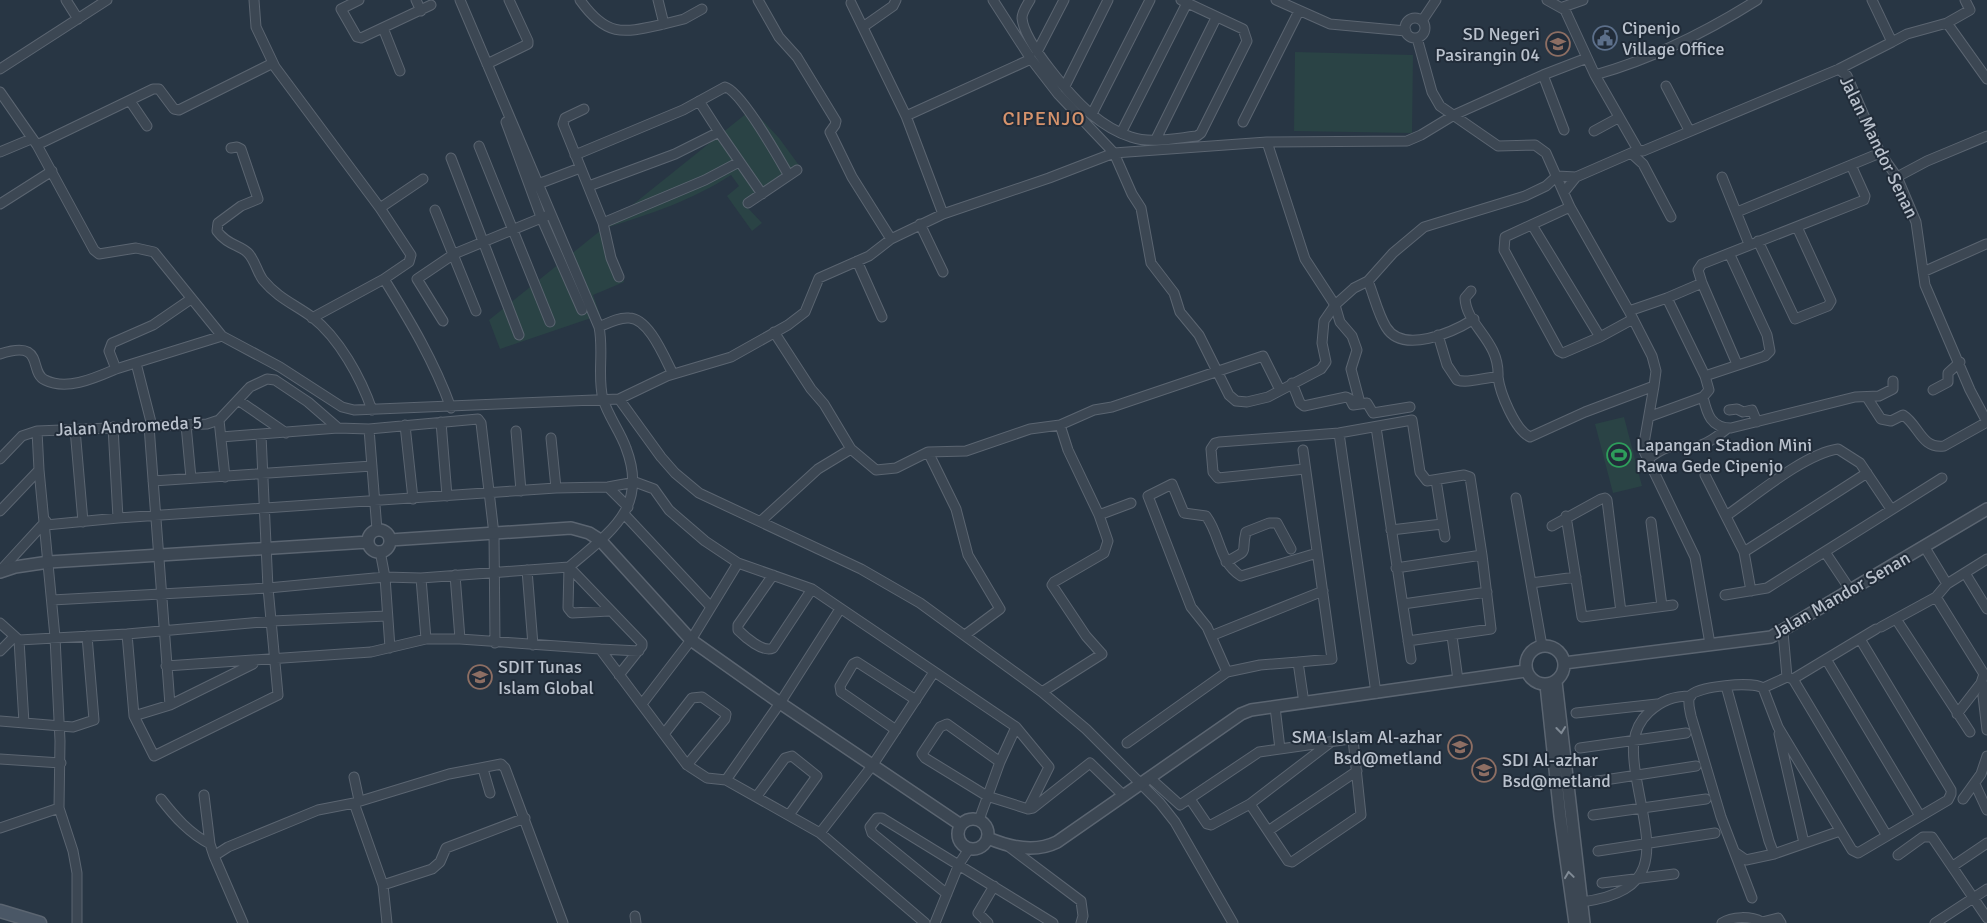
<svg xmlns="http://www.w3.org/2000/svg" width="1987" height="923" font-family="Signika,sans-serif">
  <rect width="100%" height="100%" fill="#283644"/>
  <path fill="#2a4345" d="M1295 52 1413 55 1412 133 1294 131Z
    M752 109 779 138 801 168 746 206 762 223 752 231 727 196 739 186 731 175C693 200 650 214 606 228L624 282 593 295 600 315 500 349 489 320Z
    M1624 417 1642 486 1613 493 1595 424Z"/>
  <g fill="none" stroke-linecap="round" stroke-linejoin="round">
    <g stroke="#5b6571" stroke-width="11">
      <path id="minor" d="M66 0 78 19
        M254 0 256 27 275 67 380 208 411 255 409 262 384 279 312 318
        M359 0 341 9 357 37 361 38 431 5
        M416 0 421 11
        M460 0 599 327C604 351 597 377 603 399 608 416 620 431 626 448 649 508 610 532 569 567L568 608 572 613 609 611
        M580 0C607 38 623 33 664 24L658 0
        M758 0 779 37 797 57 836 121 835 125 830 132 852 177 891 239
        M993 0 1031 59 1058 94 1114 153 1132 194 1141 208 1151 263 1174 293 1180 312 1199 335 1229 395 1236 401 1247 402 1268 397 1321 369 1326 362 1322 343 1324 321 1335 305 1354 288 1368 281 1393 253 1424 227 1525 196 1546 186 1557 176 1576 177
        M1030 0C1027 5 1022 12 1022 18 1024 43 1072 98 1091 114 1102 123 1118 133 1131 137 1150 144 1177 138 1197 136L1201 133 1247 41 1243 29 1181 0
        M1276 0 1330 24 1406 31
        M1547 0 1565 10 1595 75 1638 150 1643 151 1839 69 1892 42 1872 0
        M851 3 906 116 943 214
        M1563 7 1583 0
        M1405 28a10 10 0 1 1 20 0a10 10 0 1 1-20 0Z
        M1422 21 1436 0
        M1947 23 1987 79
        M664 24 684 19 702 9
        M863 27 893 6 896 0
        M383 28 400 71
        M1417 38 1432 92 1440 106 1498 146 1535 145 1546 153 1570 207 1629 311 1652 356 1656 371 1654 386 1643 449 1695 557 1710 644
        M1892 42 1907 34 1947 23 1970 10 1965 0
        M1037 52 1064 0
        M487 64 528 44V41L509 0
        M0 69 107 0
        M1839 69 1847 76 1880 153 1897 177 1916 222 1925 285 1970 390 1987 422
        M1543 75 1564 130
        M1595 75C1652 59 1708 31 1757 0
        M1065 86 1108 0
        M1666 86 1689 130
        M0 92 37 145 94 250 99 254 136 248 154 252 222 336 280 367 342 407 354 410 619 399 667 376 731 357 788 325 805 312 819 278 869 256 891 239 943 214 1049 178 1114 153 1267 142 1407 141 1421 135 1454 115 1543 75 1587 58
        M130 101 147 126
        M584 109 565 118 563 124 603 223
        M1092 114 1150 0
        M906 116 1031 59
        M506 122 541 217 582 310
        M1243 122 1299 11
        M1594 131 1618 118
        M719 132 762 194
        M1121 133 1187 3
        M1156 139 1216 18
        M1267 142 1305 259 1335 305 1340 322 1352 336 1357 350 1351 369 1360 403
        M37 145 153 89H159L174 109 179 110 273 63
        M479 146 550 322
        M231 148 237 147 241 149 258 199 241 206 218 223 217 231C227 245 240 245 248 253 255 260 257 272 263 280 278 298 294 304 312 317 339 338 361 378 372 410
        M0 152 31 139
        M1632 154 1643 164 1671 217
        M575 155 683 110 725 87C741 91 778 157 788 174
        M451 158 519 335
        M1722 177 1749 244
        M1897 177 1927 161 1987 136
        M538 184 580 168
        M589 186 675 154 719 132 699 101
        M1564 192 1576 177 1638 150
        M748 203 797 170
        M0 204 52 171
        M1570 207 1505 237 1504 250 1559 351 1563 353 1600 337
        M380 208 423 179
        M435 210 476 311
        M1737 212 1880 153
        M920 224 943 272
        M1532 225 1600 337 1633 319
        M1758 241 1795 319 1828 306 1831 301 1797 227
        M857 261 882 317
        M1923 272 1986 244
        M619 277 611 258 603 223 705 180 739 162
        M384 279C410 321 434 361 451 408
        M1368 281C1374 296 1378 314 1386 327 1403 355 1453 332 1474 319
        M1702 283 1737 364
        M1471 291 1465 298C1466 326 1500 340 1498 377
        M191 299 153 325 112 343 109 351 116 369 222 336
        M1629 311 1667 298 1702 283 1698 270 1702 264 1864 200 1865 196 1851 165
        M443 321 417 279 454 254 546 216
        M599 327C608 323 619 317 629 318 649 318 665 359 673 374
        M774 332 811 389 824 404 851 449 876 470 896 468 928 452 966 451 1030 429 1060 425 1094 410 1112 407 1263 356 1280 390
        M1438 335 1447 365 1457 380C1468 384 1484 377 1498 377 1500 393 1515 430 1530 437L1585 412 1654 386
        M0 354C46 339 28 372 45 380 67 391 95 378 116 369
        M136 363 152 426
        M1705 376 1765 356 1770 351 1767 335 1730 255
        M1292 383 1300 403 1304 406 1346 397 1350 399 1353 405 1367 403 1373 413 1410 407
        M1933 390 1948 382V373L1960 362
        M1703 397C1707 414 1711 428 1731 428L1855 397 1879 396 1893 389V381
        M619 399 661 457 675 473 699 493 861 569 920 603 1042 692 1086 729 1160 803 1175 822 1233 923
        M1868 399 1881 419 1891 421 1903 415C1919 425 1921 449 1944 446L1987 422
        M238 400 286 433
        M1729 410 1737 409 1743 412 1752 410 1757 422
        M1651 416 1703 397 1709 390 1705 376 1667 298
        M219 420 225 477
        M441 422 447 496
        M186 425 191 478
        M405 425 413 499
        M149 426 170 705
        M113 427 118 518
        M1376 427 1411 659
        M75 429 83 522
        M369 429 377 530
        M37 431 39 470 55 637 60 741 59 808 73 851 77 873V923
        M516 431 521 491
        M1339 433 1376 693
        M221 437 338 428 369 429 478 419 481 423 494 534 495 643
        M551 438 556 488
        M928 452 956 509 968 555 1000 609 965 635
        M0 459 22 436 37 431 207 424 219 420 250 387 267 379 275 380 308 402 338 428
        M1648 459C1677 437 1675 452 1701 445 1711 442 1720 434 1728 428
        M1305 469 1218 478 1213 472 1211 449 1215 443 1219 442 1339 433 1412 420 1420 472 1427 481 1464 475 1470 477 1482 555 1491 629 1408 641
        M1705 475 1744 552 1751 591
        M1436 480 1445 537
        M153 481 372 466
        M608 487 628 507
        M1516 498 1542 646
        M0 511 39 470
        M625 515 711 607
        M1099 515 1131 503
        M1566 516 1582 617 1673 605
        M1726 516C1755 496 1804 454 1838 449L1860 463 1891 509
        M761 521 818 469 851 449
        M1651 522 1662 606
        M46 525 118 518 556 488 608 487 635 482 654 489 669 510 705 541 738 563 812 589 1016 727 1049 767 1028 809
        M1552 526 1601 499 1605 498 1607 500 1621 612
        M1391 530 1442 524
        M1924 546 1947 584
        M380 551 385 577 390 648
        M1744 552 1867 473
        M1825 552 1851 591
        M1226 562C1252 548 1240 555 1246 532L1269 523H1277L1291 549
        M1396 568 1482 555
        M527 570 533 645
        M0 571 46 521
        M1965 573 1987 609
        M455 575 460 639
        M773 575 738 625V630C745 637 763 653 773 648L812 589
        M421 578 426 639
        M1531 583 1576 577
        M1725 595 1767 588 1942 478
        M1936 597 1984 674 1981 683 1957 714
        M52 600 268 588 385 577 421 578 569 567 642 643V646L619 675
        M1403 604 1487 592
        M1896 619 1970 732
        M0 623 19 640 127 634 272 621 387 616
        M1881 627 1936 597 1947 584 1987 559
        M1783 632 1787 677
        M127 634 134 716 154 756 278 695 268 588 261 435
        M1211 636 1323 591
        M1452 636 1458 680
        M19 640 24 723
        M600 649 639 651
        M0 651 14 637
        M1826 659 1920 816
        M1298 662 1332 659 1303 450
        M166 666 371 652 426 639H460L600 649 687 765 707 778 726 780 820 833 925 923
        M1227 672 1207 627 1191 607 1148 496 1172 484 1184 513 1206 516C1221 536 1218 561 1241 576L1317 553
        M1793 679 1887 836
        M1726 686 1769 841 1774 854 1746 860 1736 853
        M1987 686 1983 696 1987 730
        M1763 688 1778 727 1852 850 1858 853 1948 800 1951 794V790L1860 639
        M1042 692 1102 654 1086 636 1052 585 1054 582 1104 553 1108 541 1099 515 1068 450 1060 425
        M642 704 691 640 738 563
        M1275 707 1280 749
        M1576 713 1657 704
        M134 716 170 705 253 664
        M0 721 73 727 94 720 87 636
        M896 730 841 692 840 686 853 664 857 662 916 700
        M664 734 692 698 702 697 726 714 725 719 687 765
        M1779 734 1804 843
        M1127 743 1227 672 1260 665 1298 662 1304 703
        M1580 748 1686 733
        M0 759 61 763
        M1000 762 947 724 940 727 922 754 925 758 987 796 1028 809 1033 808 1090 763 1124 796
        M483 769 490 793
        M354 777 359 800
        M1150 778 1180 805 1259 752 1364 737
        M726 780 780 703 840 609
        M1585 783 1696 766
        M1975 784 1987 810
        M204 795 210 844
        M757 796 785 758 792 756 817 776 789 815
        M161 799C175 817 189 833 210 844L214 856
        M1190 799 1207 824 1211 825 1250 804 1331 742
        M1963 799 1981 774 1987 756
        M354 803 383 885 387 923
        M1250 804 1288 861 1292 862 1361 815 1353 739
        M1593 815 1706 799
        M979 820 1000 762 1016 727
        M0 828 59 808
        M1268 831 1357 771
        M820 833 872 766 934 672
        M1008 846 1081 901 1083 916 1081 923
        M1598 851 1715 833
        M1774 854 1840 831
        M1898 855 1923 837H1932L1987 918
        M1953 866 1987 843
        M1602 883 1674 874
        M383 885 432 869 440 862 446 848 525 818
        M947 894 872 833 870 827 877 818H882L1053 923
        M1752 898 1721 817 1691 716C1690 710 1687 702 1690 696 1697 686 1753 681 1763 688L1787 677 1793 679 1876 629
        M1582 902C1669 890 1647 842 1636 776 1632 752 1630 730 1649 712 1662 700 1674 696 1691 696
        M635 916 636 923
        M243 923 214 856 228 847 318 810 354 803 449 774 501 764 505 768 563 923
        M935 923 959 864 969 849
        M988 923 978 913 994 886
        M1722 923C1732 916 1751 916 1762 922L1778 918 1781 923
        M1935 923 1987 889"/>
    </g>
    <g stroke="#5b6571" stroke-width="14">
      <path id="tertiary" d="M368 541a11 11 0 1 1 22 0a11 11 0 1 1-22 0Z
        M390 540 571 528 589 533 600 540 691 640 780 703 961 825
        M0 572 15 567 49 562 368 542
        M1526 665a19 19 0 1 1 38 0a19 19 0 1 1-38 0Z
        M1564 663 1771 637 1987 509
        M1556 682 1584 923
        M1546 685 1560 816 1575 923
        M958 834a15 15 0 1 1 30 0a15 15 0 1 1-30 0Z
        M988 838C1009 847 1035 853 1057 842L1241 714 1251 710 1526 671"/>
    </g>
    <g stroke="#5b6571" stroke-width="15">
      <path id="secondary" d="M0 911 40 923"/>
    </g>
    <use href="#minor" stroke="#3c4753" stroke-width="9"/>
    <use href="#tertiary" stroke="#3c4753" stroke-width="11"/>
    <use href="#secondary" stroke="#4a5766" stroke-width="12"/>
  </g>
  <defs><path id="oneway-chevron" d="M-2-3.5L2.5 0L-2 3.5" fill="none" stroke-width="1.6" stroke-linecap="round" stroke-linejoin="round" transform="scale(1.25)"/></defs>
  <g stroke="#818b96">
    <use href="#oneway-chevron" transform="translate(1561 730) rotate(84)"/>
    <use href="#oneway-chevron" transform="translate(1569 875) rotate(-98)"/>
  </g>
  <defs>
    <g id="civic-ring" transform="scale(1.25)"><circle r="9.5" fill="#212c39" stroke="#5c6f8a" stroke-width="1.5"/><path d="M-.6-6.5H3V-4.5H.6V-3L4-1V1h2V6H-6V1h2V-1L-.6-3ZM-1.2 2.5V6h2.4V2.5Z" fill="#5c6f8a"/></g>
    <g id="school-ring" transform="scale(1.25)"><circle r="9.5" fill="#212c39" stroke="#8d6e63" stroke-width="1.5"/><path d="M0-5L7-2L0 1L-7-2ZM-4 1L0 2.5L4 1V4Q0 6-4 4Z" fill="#8d6e63"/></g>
    <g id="stadium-ring" transform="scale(1.25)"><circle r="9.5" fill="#212c39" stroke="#2e9e5b" stroke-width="1.5"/><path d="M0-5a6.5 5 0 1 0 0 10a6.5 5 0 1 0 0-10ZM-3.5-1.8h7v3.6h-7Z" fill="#2e9e5b"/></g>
  </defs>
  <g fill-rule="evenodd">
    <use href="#civic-ring" x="1605" y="38"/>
    <use href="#school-ring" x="1558" y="44"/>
    <use href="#stadium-ring" x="1619" y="455"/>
    <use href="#school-ring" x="480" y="677"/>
    <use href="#school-ring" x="1460" y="747"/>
    <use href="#school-ring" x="1484" y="770"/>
  </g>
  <g text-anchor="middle" stroke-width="4" stroke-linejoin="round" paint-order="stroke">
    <g font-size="18" fill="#bac2cd" stroke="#212c39" text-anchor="start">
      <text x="1622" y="34">Cipenjo<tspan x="1622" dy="21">Village Office</tspan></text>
      <text x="1540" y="40" text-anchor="end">SD Negeri<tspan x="1540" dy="21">Pasirangin 04</tspan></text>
      <text x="1636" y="451">Lapangan Stadion Mini<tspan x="1636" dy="21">Rawa Gede Cipenjo</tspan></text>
      <text x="498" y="673">SDIT Tunas<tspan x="498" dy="21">Islam Global</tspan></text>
      <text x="1442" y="743" text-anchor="end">SMA Islam Al-azhar<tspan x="1442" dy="21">Bsd@metland</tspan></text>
      <text x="1502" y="766">SDI Al-azhar<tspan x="1502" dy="21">Bsd@metland</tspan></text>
    </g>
    <g font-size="18" fill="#bac2cd" stroke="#212c39">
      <text transform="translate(1879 147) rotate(64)" y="6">Jalan Mandor Senan</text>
      <text transform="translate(129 426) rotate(-3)" y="6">Jalan Andromeda 5</text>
      <text transform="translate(1841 595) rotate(-30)" y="6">Jalan Mandor Senan</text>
    </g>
    <g font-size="20" letter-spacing="1" fill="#d6936c" stroke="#212c39">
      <text x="1044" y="125">CIPENJO</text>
    </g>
  </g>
</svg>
